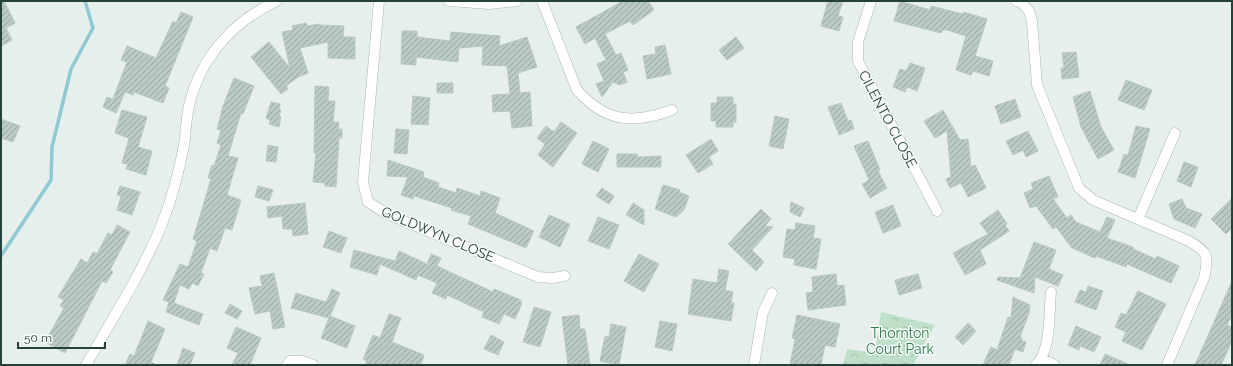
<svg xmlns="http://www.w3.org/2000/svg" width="1233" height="366" font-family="Raleway,sans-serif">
  <defs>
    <pattern id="forest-crowns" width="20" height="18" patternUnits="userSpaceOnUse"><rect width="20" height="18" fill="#bfe0c8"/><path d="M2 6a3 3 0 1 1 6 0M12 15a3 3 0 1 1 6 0" fill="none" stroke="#a4c1ad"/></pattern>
    <pattern id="building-hatch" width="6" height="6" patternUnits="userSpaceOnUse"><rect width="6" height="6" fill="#bbcac4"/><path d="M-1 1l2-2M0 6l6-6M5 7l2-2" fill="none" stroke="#98a6a0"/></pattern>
  </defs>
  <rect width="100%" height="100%" fill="#e6efeb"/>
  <path fill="url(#forest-crowns)" d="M881 312 935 325 913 365H843L847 349 875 353Z"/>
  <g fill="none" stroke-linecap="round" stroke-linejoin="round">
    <path stroke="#8ec9d4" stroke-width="3.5" d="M1 256 51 180 52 147 71 69 93 28 85 1"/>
  </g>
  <path fill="url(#building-hatch)" stroke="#b8c9c2" d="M1 1H4L15 23 6 28 12 40 1 46Z
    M623 1H648L654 10 633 25 630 21 605 34 616 55 621 53 628 70 623 72 627 82 620 85 613 82 602 97 596 84 604 81 597 64 606 60 595 38 585 44 576 27Z
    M828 1H843L838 16 843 17 839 31 821 26Z
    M900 1 930 10 931 6 963 14 964 12 987 19 975 56 993 61 989 76 973 71 971 75 956 70 966 36 947 30H942L941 33 894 21Z
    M181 12 193 17 165 86 169 88 163 103 134 92 133 95 125 92 116 113 103 107 107 97 113 99 127 62 121 60 127 46 156 58 173 21 176 23Z
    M306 23 307 26 320 24V25L344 26 343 37H355V59L328 58V42L300 48 308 73 298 77 286 86 288 89 281 94 251 57 269 42 290 68 282 32 293 30 292 26Z
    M402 31H417V37L450 41 451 32 500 36 499 46 527 37 537 67 518 73 520 93 530 92 532 126 512 128 510 111 493 112 492 95 510 94 507 66 482 65 483 46 459 48 458 62 416 57V65L401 64Z
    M736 37 744 48 727 60 719 50Z
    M665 45 671 74 647 79 643 56 656 54 655 47Z
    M1076 52 1079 77 1062 79 1061 68H1064L1062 53Z
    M910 63 925 68 917 91 907 87 905 92 893 87 900 69 906 71Z
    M234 78 254 86 243 114 241 113 228 156 238 158 227 195 241 200 232 230 225 228 217 251 210 248 201 273 204 274 198 286 192 283 189 289 180 285 174 303 203 314 199 325 166 312 169 302 163 300 180 264 188 267 197 241 193 239 211 179 208 178 212 165 214 166 221 145 217 143 221 130 217 129 223 106Z
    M1126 80 1152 90 1144 110 1118 100Z
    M437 83H453V93H437Z
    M315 86 329 87 328 101H335L333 122H339L338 129H342V138H339L336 187 325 186V183L313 182 316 153H314Z
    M1090 91 1101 127 1114 150 1098 159 1081 127 1073 97Z
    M413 96 430 98 428 125 411 124Z
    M717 97H733V104H736V122H733V127H716V121H711V103H717Z
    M1015 99 1021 117 1001 124 995 106Z
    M271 102 280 104 279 109 281 110 279 116 281 117 279 127 269 124 270 120 266 118Z
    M841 103 848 121 851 120 854 129 839 135 828 107Z
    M122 110 147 117 138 147 152 151 146 175 126 169 128 164 122 163 129 138 115 133Z
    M943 110 960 140 968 139 971 167 975 165 986 188 968 197 961 183 950 188 946 179 951 177 947 131 935 138 924 121Z
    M775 116 789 119 783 149 769 146Z
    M1 119 20 126 13 142 1 138Z
    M561 122 577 133 553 167 538 155 545 144 537 138 546 126 554 132Z
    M1136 126 1150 129 1135 178 1118 172 1124 154 1128 155Z
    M396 129 409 130 407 154 394 153Z
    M1028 131 1038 151 1026 157 1023 150 1013 155 1006 141Z
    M711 139 718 151 709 157 713 164 698 173 686 155Z
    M593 141 609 149 598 172 582 164Z
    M868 141 880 170 878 171 887 188 870 198 862 184 869 180 854 146Z
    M268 145 278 147 276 162 266 161Z
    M617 154H637V157L661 156V167H617Z
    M388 160 424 172 423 177 439 183 438 187 456 193 457 188 480 196 481 191 500 198 495 213 534 231 526 248 468 224 471 216 451 210 452 208 414 196 413 199 401 195 408 177 387 176Z
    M1184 162 1198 167 1191 187 1177 181Z
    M1049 176 1058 197 1053 199 1067 218 1071 215 1076 222 1100 232 1107 217 1115 220 1107 238 1133 247V249L1156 259 1157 256 1179 266 1171 283 1127 264 1126 267 1096 256 1095 258 1072 248 1056 227 1053 229 1036 206 1030 208 1024 193 1033 189 1031 183Z
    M663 185 680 190 679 192 689 196 684 210 676 217 655 209Z
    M120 186 140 192 132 215 117 210 121 196 117 195Z
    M258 186 273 190 269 201 255 197Z
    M602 188 614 196 609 204 596 196Z
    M1232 198V228L1226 234 1211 219Z
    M1182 199 1186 208 1202 214 1195 228 1174 219 1169 204Z
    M791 202 804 208 800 217 790 212Z
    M305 203 308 234 293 236 292 229H283L282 216 268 218 267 207Z
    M633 203 644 210V225L626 215Z
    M893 205 901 226 883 233 875 212Z
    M761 209 771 219 765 226 773 227 752 250 764 262 756 271 728 244Z
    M998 210 1007 224 1005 225 1009 231 980 250 986 264 965 275 953 253 988 234 980 223Z
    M549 215 570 224 560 247 539 237Z
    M598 217 619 225 609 249 588 241Z
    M796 223 815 226 813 238 821 239 816 269 794 265 795 259 783 257 787 229 795 230Z
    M117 225 130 232 110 270 113 272 106 283 102 281 65 353 45 342 64 308 60 306 64 300 58 297 81 259 87 263 93 252 97 254 108 233 112 235Z
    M329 231 347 238 341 253 323 247Z
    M1034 242 1056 250 1049 269 1063 275 1058 286 1035 277 1034 293 997 280 998 277 1020 278Z
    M354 250 395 261 399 251 427 264 431 254 441 258 437 266 493 292 494 289 521 300 520 302 522 303 515 319 504 314 499 324 482 317 484 312 447 295 446 299 432 293 437 283 418 275 416 280 380 264 377 275 350 267Z
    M639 254 659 264 644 292 624 281Z
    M719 269 729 271 725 290 733 292 731 303H734L731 321 688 314 693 279 717 283Z
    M274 273 285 327 273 329 270 311 255 314 249 288 262 286 260 276Z
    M836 274 837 286 844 285 846 305 808 310 806 293 813 292 812 277Z
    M918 274 922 288 899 295 895 280Z
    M1232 281V315L1227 325 1232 327V341L1221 365H1195Z
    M1088 286 1103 291 1096 310 1075 302 1080 290 1086 292Z
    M332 289 340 293 330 316 355 326 347 348 321 338 329 318 291 308 296 293 326 302Z
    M1138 291 1166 304 1142 350 1122 341 1126 332 1115 327 1121 313 1126 315Z
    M1013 297 1030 305 1029 313 1020 337 1022 338V341L1026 342 1023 352 1015 349 1009 365H983L991 347 997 350 1008 317 1011 318Z
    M230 304 242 311 237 319 225 313Z
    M534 307 551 312 540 347 523 342Z
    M389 314 401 318 392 342 424 355 421 365H365L367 361 363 359 373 335 380 338Z
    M579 315 580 329H585L590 365H568L562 317Z
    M797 315 840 324 835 347 825 345 821 365H790L795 339 792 338Z
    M148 321 165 329 151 362 156 365H125L130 354 134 356Z
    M660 321 677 324 672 351 655 347Z
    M968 323 976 331 963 345 955 337Z
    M611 324 626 327 619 365 600 361 605 336 609 337Z
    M1076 326 1101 337 1094 352 1080 346 1079 350 1068 345Z
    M236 327 261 338 250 365H232L238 353 227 348Z
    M491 335 504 342 498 355 484 349Z
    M183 348 195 353 190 365H177Z
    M1105 354 1130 365H1100Z"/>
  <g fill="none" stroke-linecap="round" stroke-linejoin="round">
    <g stroke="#a8b8b2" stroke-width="11">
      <path id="minor" d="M379 1 363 182 368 202 387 214 538 277 552 278 565 276
        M449 1 489 4 517 1
        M542 1 577 90C606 123 634 124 672 110
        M871 1 858 42V61L937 211
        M1016 1 1021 2 1029 11 1032 21 1037 85 1079 188 1093 200 1189 241C1208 252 1209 256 1204 278L1167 365
        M1138 219 1175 133
        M1042 359 1055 365
        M86 365C112 319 142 273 162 224 172 198 179 172 184 145 186 132 186 119 189 106 200 58 233 21 277 1
        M287 365 290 361H302L313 365
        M754 365 763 312 772 293
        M1036 365C1051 351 1049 312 1051 292"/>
    </g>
    <use href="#minor" stroke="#fff" stroke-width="10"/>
  </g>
  <g text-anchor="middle" stroke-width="3" stroke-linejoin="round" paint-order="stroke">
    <g font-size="14" fill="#24423a" stroke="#f7fbf9">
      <text transform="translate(888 119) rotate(62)" y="5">CILENTO CLOSE</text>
      <text transform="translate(438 234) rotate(23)" y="5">GOLDWYN CLOSE</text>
    </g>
    <g font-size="14" fill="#2d7a4b" stroke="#f7fbf9">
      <text x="900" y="338">Thornton<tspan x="900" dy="16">Court Park</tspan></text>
    </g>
  </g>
  <rect width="1233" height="366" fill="none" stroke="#24423a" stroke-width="4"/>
  <path d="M18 342v6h87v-6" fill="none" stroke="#24423a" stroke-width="2"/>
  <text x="24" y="342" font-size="12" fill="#24423a" stroke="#f7fbf9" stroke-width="3" paint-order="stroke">50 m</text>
</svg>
